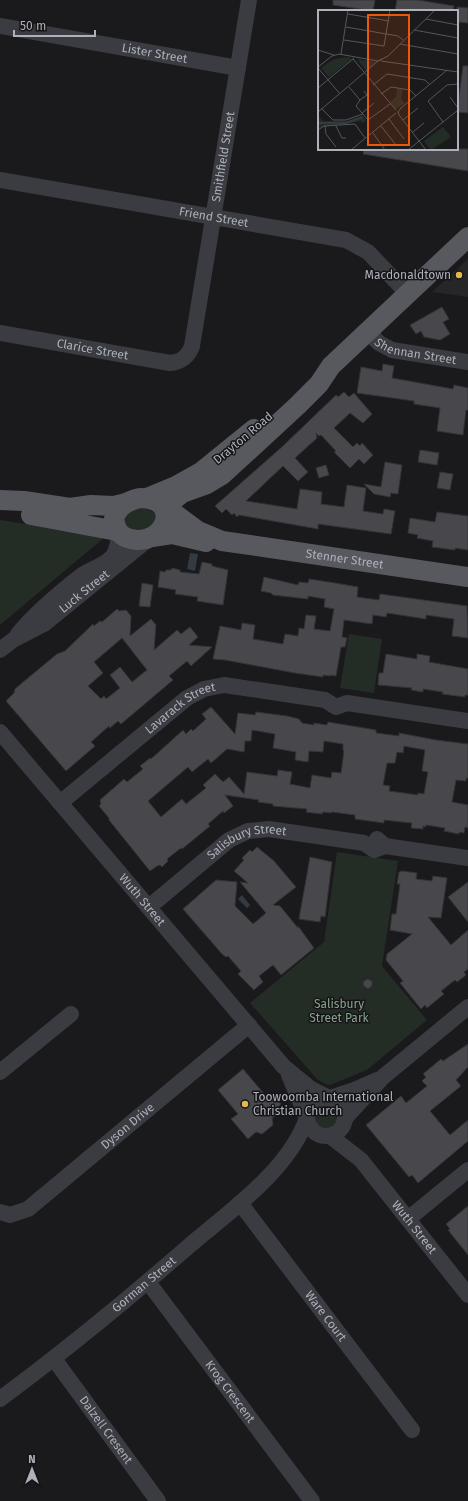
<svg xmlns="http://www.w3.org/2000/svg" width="468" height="1501" font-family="'Fira Sans',sans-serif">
  <rect width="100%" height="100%" fill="#1a1a1c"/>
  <path fill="#262629" d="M468 259V297L432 292Z"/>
  <path fill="#242c26" d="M145 507 156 514V522L143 531 130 530 124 523C125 510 134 509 145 507Z
    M0 520 105 537 0 625Z
    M349 634 382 639 374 693 340 688Z
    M337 852 398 861 382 966 427 1020 367 1070 330 1085 325 1084 317 1079 250 1003 324 942Z
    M314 1117a13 13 0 1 1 26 0a13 13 0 1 1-26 0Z"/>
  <path fill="#333a41" d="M190 553 198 554 195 571 187 569Z
    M242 895 250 905 247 908 238 899Z"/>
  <path fill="#47474c" stroke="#343438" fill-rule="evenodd" d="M333 0H375L373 11 333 5Z
    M397 0H418L454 6 453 11H395Z
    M457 7 468 8V23L457 22Z
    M463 66H468V113L457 112Z
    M364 149H468V171L363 154Z
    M442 307 449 319 443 322 450 334 440 340 424 337 421 331 416 334 410 325Z
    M383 364 394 366 392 378 453 389 454 385 468 388V410H466L463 435 437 431 440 408 414 404V401L357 393 361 367 382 371Z
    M344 392 349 397 354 393 372 414 363 423 350 413 334 428 353 447 357 443 360 446 362 443 373 455 364 464 359 459 350 468 334 452 336 451 321 435 319 436 316 433 317 438 295 458 308 472 298 481 283 466 246 501 297 509 300 489 322 492 321 504 344 507 347 485 366 488 363 511 383 514 384 509 395 511 391 534 318 524V529L239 515 237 517 234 513 232 515 226 509 222 513 215 506 283 446 336 395 338 397Z
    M420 450 439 453 437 465 418 462Z
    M385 462 402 465 398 494 391 493 390 497 374 494 364 484 381 487Z
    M326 465 329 475 319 478 316 468Z
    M440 472 453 474 450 490 437 488Z
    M437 512 468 516V550L455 548V550L432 547 433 541 417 538 418 535 408 533 410 518 435 522Z
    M202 562 212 564V566L228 570 223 605 197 601 198 597 175 594 176 590 158 587 160 571 165 572 166 570H171L172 568 180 570V572L199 574Z
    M264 577 298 585 299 582 308 583 309 579 335 583 358 587 357 597 379 600 380 594 467 606 468 638 452 636 454 619 426 615V619L387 613 386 617 373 615 372 624 344 620 342 637 347 638 345 647H341L336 676 330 675V676L323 675V677L295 673 225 660 213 659 220 626 241 630 242 623 255 625 253 639 283 644 285 634 298 636 299 628 304 629 306 615 316 616 314 629 330 631 334 609 324 607 325 599 308 596V599L273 595 271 593 261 591Z
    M142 583 153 585 150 607 139 606Z
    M117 609 119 611 126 610 131 616 130 636 151 619 156 625 154 650 177 630 181 634 190 627 198 637 189 645 212 647 191 666 187 661 169 676 173 680 121 724 118 721 110 728 109 726 91 742 95 746 66 771 6 701 14 693 15 689 22 683 57 654 65 651 93 624 94 626 100 621 102 622ZM122 638 147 670 132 682 120 667 110 675 120 688 106 699 104 696 101 699 88 686 103 673 94 662Z
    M386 654 417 659V654L430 656 429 662 468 669V695H465V697L442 694 443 692 423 689V692L411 690 412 688 378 685 379 673H383Z
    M211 707 235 734 238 713 255 715 256 712 287 716 299 719 302 723 314 725V723L327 725 328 722 376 730V733L399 736V733L436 740 468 744V778H466V781L456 780 452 802 468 805V828L465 827 464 833 459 832V834L444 831 445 828 426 825V827L423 826V829L411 828 412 823 384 820V823L355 819V815L332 812 331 813 323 812 322 814 306 812 307 809 273 806V804L258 802 259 800 225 795 233 806 224 813 223 811 208 824 210 826 182 849 181 848 167 859 168 861 162 867 160 865 157 866 150 871 109 820V818L99 806 101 804 100 800 124 779 127 782 143 769 140 766 150 758 151 759 183 730 186 734 191 729 193 731 206 719 202 714ZM252 730 275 734 273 748 296 752 295 760 308 762 309 751 323 752 324 741 343 744V750L344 751 341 773 332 772 331 778 312 775 310 788 290 784 292 772 278 770 277 776 247 772 244 794 229 777 223 782 215 774 203 785 206 788 186 804 182 799 161 817 148 801 188 767 192 772 208 759 211 763 227 749 244 752 245 741H251ZM404 746 425 750 422 771 428 772 424 794 418 793V795L389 791 390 786 383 785 387 763H395L397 752 403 753Z
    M257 847 274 861 296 887 273 905 280 906 298 928V926L314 948 281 975 273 965 259 976 263 982 254 990 238 974 241 971 228 956 226 957 222 954 183 909 216 880 237 882 235 906 253 924 266 913 240 882 248 883 234 871 244 860 242 858 250 850 252 852Z
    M310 857 332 862 325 917 321 916 320 922 299 919Z
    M402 871 417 873 416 879 432 881 433 876 447 878 441 918 428 917 451 945 468 930V969L464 972 466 975 457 982 455 980 441 991 444 994 427 1008 425 1005 421 1009 400 983 403 981 386 960 387 954 412 934 390 930 392 914H396L400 884H397L399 872Z
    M468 882V922L448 897Z
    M367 979 372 981V986L368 989 364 986 363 982Z
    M468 1044V1067L456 1080 461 1086 430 1111 450 1135 468 1120V1141L418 1183 412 1175 409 1177 366 1125 401 1096 406 1103 427 1086 422 1081 426 1077 423 1074 441 1059 443 1061Z
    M243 1069 270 1101 275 1097 281 1104 274 1111 277 1115 272 1118 273 1125 262 1134 256 1132 248 1139 231 1119 238 1114 218 1090Z
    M468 1206V1255L448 1230 450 1229 446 1224Z"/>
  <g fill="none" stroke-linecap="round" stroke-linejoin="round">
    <g stroke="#3b3c41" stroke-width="16">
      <path id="s1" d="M0 26 238 68"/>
      <path id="s2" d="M0 180 346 240 368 252 408 294"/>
      <path id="s3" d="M367 331 379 343 392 350 468 362"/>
      <path id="s4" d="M0 333 170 363C181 362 188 357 192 346L249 0"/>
      <path d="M18 634C36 612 59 593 82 575 92 568 105 566 113 556 118 548 119 541 118 532"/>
      <path id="s5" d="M0 650 13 640 44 624 151 537"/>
      <path id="s6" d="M0 732 284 1067 311 1089 327 1097"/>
      <path id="s7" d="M60 803 187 698 204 689 224 685 325 700 336 707 347 703 468 721"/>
      <path d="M377 839 385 846 468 858"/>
      <path id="s8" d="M149 907 229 840 248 831 269 829 364 843 374 850 385 846"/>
      <path d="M0 1072 71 1014"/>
      <path d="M289 1075 307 1117"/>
      <circle cx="326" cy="1117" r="19"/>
      <path d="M330 1098 354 1090 377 1080"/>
      <path d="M346 1117 383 1077 468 1007"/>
      <path id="s9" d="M330 1136 361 1160 468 1295"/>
      <path id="s10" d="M240 1203 412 1430"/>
      <path id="s11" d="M0 1212 10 1215 28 1209 249 1025"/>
      <path d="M408 1219 468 1170"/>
      <path id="s12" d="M148 1282 312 1501"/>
      <path id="s13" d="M54 1359 158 1501"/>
      <path id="s14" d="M0 1399C65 1351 128 1299 189 1246 230 1211 289 1170 307 1118"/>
    </g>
    <g stroke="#58595f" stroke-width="20">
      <path d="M140 498C184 499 165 547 131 539 120 537 116 530 114 519 118 506 127 501 140 498Z"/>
      <path d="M147 498 176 486 201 472 254 429"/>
      <path d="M0 500 24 501 70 508 91 505 114 506 126 503"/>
      <path d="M164 508 182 493 207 484 222 475 297 406 319 384 331 366 468 237"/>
      <path id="s15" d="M165 511 175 514 198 531 222 541 468 577"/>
      <path d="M31 515 117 531"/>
      <path d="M152 537 172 534 206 542"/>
    </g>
  </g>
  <g fill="#e1b94d" stroke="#151517" stroke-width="1.5">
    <circle cx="459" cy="275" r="4"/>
    <circle cx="245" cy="1104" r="4"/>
  </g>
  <g text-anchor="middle" stroke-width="3" stroke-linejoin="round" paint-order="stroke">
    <g font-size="12" fill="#aeb1ba" stroke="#151517">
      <text dy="4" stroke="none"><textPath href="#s1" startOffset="157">Lister Street</textPath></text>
      <text dy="4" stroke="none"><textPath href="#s4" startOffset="394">Smithfield Street</textPath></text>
      <text dy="4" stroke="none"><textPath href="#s2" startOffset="217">Friend Street</textPath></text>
      <text dy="4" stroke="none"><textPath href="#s3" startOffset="55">Shennan Street</textPath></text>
      <text dy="4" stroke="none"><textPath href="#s4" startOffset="94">Clarice Street</textPath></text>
      <text transform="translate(243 438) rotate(-40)" y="4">Drayton Road</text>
      <text dy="4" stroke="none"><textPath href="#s15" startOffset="189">Stenner Street</textPath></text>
      <text dy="4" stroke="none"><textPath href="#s5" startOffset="103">Luck Street</textPath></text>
      <text dy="4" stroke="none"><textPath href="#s7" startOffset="154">Lavarack Street</textPath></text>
      <text dy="4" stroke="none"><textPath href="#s8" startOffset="121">Salisbury Street</textPath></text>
      <text dy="4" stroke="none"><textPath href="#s6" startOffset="220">Wuth Street</textPath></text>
      <text dy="4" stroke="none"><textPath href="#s11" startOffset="159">Dyson Drive</textPath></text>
      <text dy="4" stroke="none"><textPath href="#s9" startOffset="125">Wuth Street</textPath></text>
      <text dy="4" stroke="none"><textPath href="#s14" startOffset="184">Gorman Street</textPath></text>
      <text dy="4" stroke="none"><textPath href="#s10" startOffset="142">Ware Court</textPath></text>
      <text dy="4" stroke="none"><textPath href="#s12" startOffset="137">Krog Crescent</textPath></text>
      <text dy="4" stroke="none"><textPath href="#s13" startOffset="88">Dalzell Cresent</textPath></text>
    </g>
    <g font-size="12" fill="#aeb1ba" stroke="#151517" text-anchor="end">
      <text x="451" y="279">Macdonaldtown</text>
      <text x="253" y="1101" text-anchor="start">Toowoomba International<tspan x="253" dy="14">Christian Church</tspan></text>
    </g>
    <g font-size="12" fill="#87a38b" stroke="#151517">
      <text x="339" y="1008">Salisbury<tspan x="339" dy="14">Street Park</tspan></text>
    </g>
  </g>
  <g transform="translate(318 10)">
    <rect width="140" height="140" fill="#1a1a1c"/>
    <path d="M31 47 33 49 11 67 3 58 16 49ZM39 49 59 52 48 61ZM79 79H85L83 89 87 93 78 99 72 92 78 87ZM0 106 5 111H29L44 106 48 110 45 113 43 111 0 118ZM125 117 133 127 113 140 106 131Z" fill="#242c26"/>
    <path fill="none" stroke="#333a41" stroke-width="2" d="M0 113H28L45 107"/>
    <path fill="none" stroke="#55565b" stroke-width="1" d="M30 4 71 11M108 9 140 15M28 17 80 26 85 30M96 20 140 28M26 30 66 36 72 0M82 34 140 44M0 40 16 45M23 44 30 0M35 49 78 100M64 49 60 51 70 46 117 0M63 51 140 62M0 57 14 46 21 44 60 51M0 58 22 84M55 75 69 64 107 70 112 75M31 77 42 90 38 96 50 110 72 94M0 78 36 48M63 84 73 77 92 80 98 86M132 87 140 98M42 90 49 85 46 81M4 99 15 110H28L45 104M0 102 60 51M44 103 56 93M81 105 80 102 83 98 128 61M81 105 108 140M71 109 86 129M85 110 100 98M125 112 110 91 129 75 140 74M7 116 8 124 18 137M18 116 24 128H28M63 116 78 135M0 120 6 116 37 114 47 128M95 122 106 113M55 123 67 140M33 140 78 103M90 140 140 100"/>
    <path fill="#e8590c" fill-opacity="0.15" stroke="#e8590c" stroke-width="2" d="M50 5H91V135H50Z"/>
    <rect width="140" height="140" fill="none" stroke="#aeb1ba" stroke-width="2"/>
  </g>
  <g transform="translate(32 1469)" stroke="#151517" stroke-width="3" paint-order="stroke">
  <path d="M0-3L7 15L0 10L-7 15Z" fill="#aeb1ba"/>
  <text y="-6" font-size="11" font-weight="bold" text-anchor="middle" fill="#aeb1ba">N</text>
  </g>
  <path d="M14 30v6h81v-6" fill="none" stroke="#aeb1ba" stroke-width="2"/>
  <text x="20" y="30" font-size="12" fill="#aeb1ba" stroke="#151517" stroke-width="3" paint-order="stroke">50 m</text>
</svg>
